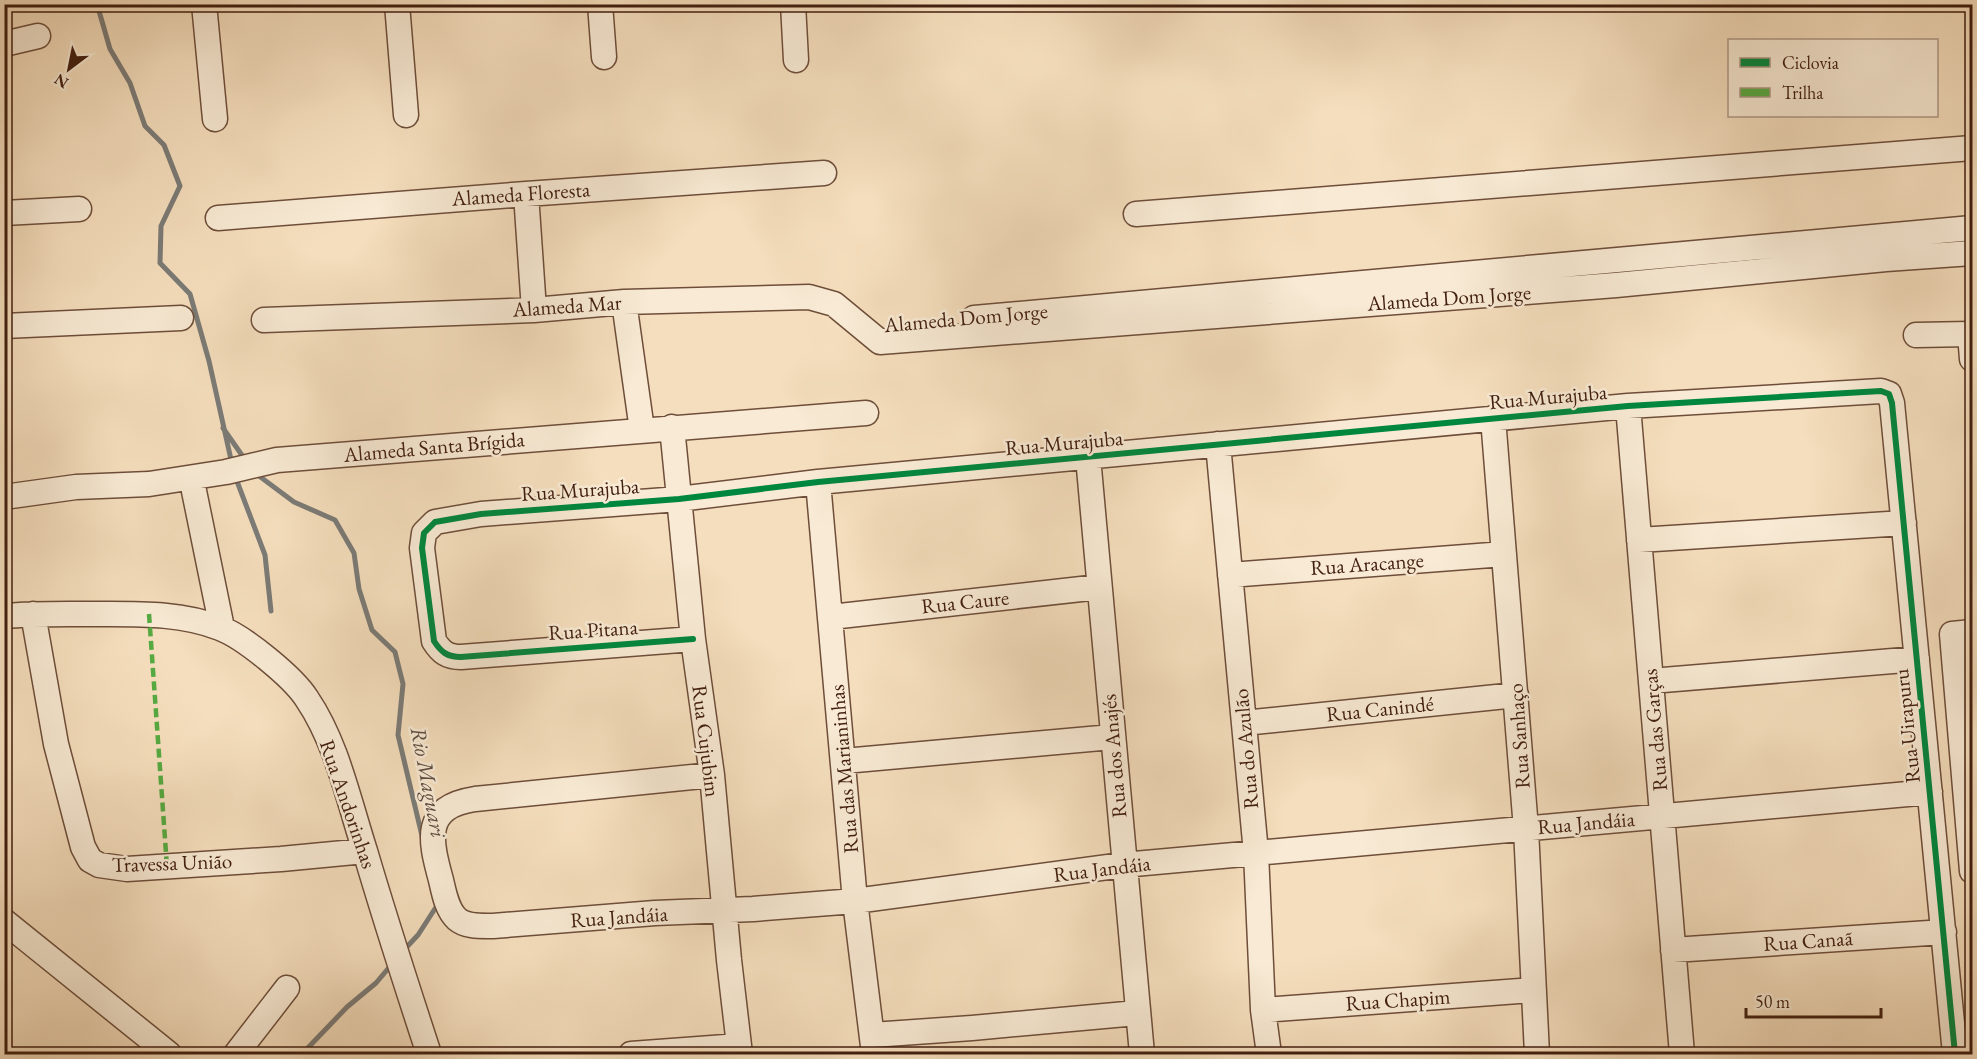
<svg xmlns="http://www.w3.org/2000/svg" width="1977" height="1059" font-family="'EB Garamond',serif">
  <rect width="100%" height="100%" fill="#f5debd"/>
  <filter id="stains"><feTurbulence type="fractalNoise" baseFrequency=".00333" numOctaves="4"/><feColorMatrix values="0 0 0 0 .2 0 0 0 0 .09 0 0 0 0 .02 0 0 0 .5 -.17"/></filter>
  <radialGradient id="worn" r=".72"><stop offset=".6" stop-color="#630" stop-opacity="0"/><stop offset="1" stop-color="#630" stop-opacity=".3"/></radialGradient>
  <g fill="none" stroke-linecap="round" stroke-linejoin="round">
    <path stroke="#7b7b77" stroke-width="5" d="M97 4 110 49 130 83 145 126 164 145 180 186 161 226 160 263 190 294 209 361 232 464
      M223 428 246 461
      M255 473 294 502 335 520 354 553 359 589 372 630 395 652 403 684 398 735 423 840
      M235 476 265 555 271 611
      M402 952 418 935 438 904V901
      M302 1054 347 1007 376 983 392 964"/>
    <g stroke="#6e4e3a" stroke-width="27">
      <path id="minor" d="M204 4 215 119
        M397 4 406 115
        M600 4 604 57
        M793 4 796 60
        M4 44 38 36
        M526 194 534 310
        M4 213 79 209
        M1136 214 1972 148
        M218 218 526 194 824 173
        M624 302 642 430
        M974 318 1972 228
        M264 320 534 310 624 302 809 297 834 304 880 342 1616 285 1886 259 1972 253
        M4 326 181 318
        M1916 335 1970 334 1972 359
        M1628 406 1682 1054
        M1493 418 1526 829 1537 1054
        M672 427 693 639 712 775 729 960 740 1054
        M1218 444 1256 853 1263 1010 1269 1054
        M1088 457 1142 1054
        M818 482 855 901 874 1054
        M194 491 222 628
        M4 497 76 487 149 484 226 472 277 460 866 413
        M1639 540 1904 523
        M1230 575 1504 554
        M33 614 56 744 83 847 90 860 99 865 127 869 281 859 365 851
        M4 616C36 613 68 614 100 614 140 614 182 613 220 628 244 637 294 678 307 699 337 743 349 802 365 851 385 919 407 987 429 1054
        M831 617 1099 587
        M1972 632 1952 634 1972 871
        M693 639 461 657C447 657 441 652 434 641L422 548 424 533 435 522 481 514 679 499 818 482 1628 406 1881 391 1889 394 1892 403 1955 1054
        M1651 681 1917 659
        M1244 723 1516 695
        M844 761 1112 737
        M712 775 475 799C422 807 430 840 441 880 444 893 447 910 457 919 466 927 481 926 493 926L655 913 753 909 855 901 1123 865 1930 792
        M4 921 169 1054
        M1673 950 1944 932
        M1263 1010 1533 990
        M872 1035 972 1028 1137 1013
        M236 1054 287 988
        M631 1054 739 1046"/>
    </g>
    <use href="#minor" stroke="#f8ead4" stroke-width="24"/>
    <path stroke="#56aa41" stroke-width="4.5" stroke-dasharray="9 4.5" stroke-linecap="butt" d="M149 614 167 867"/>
    <g stroke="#f8ead4" stroke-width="10">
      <path id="cycleway" d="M693 639 461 657C447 657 441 652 434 641L422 548 424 533 435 522 481 514 679 499 818 482 1628 406 1881 391 1889 394 1892 403 1955 1054"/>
    </g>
    <use href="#cycleway" stroke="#00873e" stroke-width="6"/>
  </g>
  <g text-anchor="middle" stroke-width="5" stroke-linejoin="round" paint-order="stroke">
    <g font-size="21" fill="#411e0f" stroke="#f8ead4">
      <text transform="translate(521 194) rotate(-4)" y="7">Alameda Floresta</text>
      <text transform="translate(1449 298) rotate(-4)" y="7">Alameda Dom Jorge</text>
      <text transform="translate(567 306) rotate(-4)" y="7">Alameda Mar</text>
      <text transform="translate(966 318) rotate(-5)" y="7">Alameda Dom Jorge</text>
      <text transform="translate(1548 397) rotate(-5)" y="7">Rua Murajuba</text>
      <text transform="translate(1064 443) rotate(-5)" y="7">Rua Murajuba</text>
      <text transform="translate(434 447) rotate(-5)" y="7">Alameda Santa Brígida</text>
      <text transform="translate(580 490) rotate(-4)" y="7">Rua Murajuba</text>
      <text transform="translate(1367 564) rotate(-4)" y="7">Rua Aracange</text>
      <text transform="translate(965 602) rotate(-6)" y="7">Rua Caure</text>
      <text transform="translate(593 630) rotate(-4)" y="7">Rua Pitana</text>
      <text transform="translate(1380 709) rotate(-6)" y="7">Rua Canindé</text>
      <text transform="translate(1907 726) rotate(-96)" y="7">Rua Uirapuru</text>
      <text transform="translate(1655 730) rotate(-95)" y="7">Rua das Garças</text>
      <text transform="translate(1519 736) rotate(-94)" y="7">Rua Sanhaço</text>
      <text transform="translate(706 741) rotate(83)" y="7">Rua Cujubim</text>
      <text transform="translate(1246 749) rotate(-95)" y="7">Rua do Azulão</text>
      <text transform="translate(1114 756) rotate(-95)" y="7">Rua dos Anajés</text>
      <text transform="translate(844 769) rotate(-95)" y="7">Rua das Marianinhas</text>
      <text transform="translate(348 804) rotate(71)" y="7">Rua Andorinhas</text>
      <text transform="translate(1586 823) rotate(-5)" y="7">Rua Jandáia</text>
      <text transform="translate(172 863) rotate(-2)" y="7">Travessa União</text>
      <text transform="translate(1102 869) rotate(-7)" y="7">Rua Jandáia</text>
      <text transform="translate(619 917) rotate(-4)" y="7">Rua Jandáia</text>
      <text transform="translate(1808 941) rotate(-4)" y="7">Rua Canaã</text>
      <text transform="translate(1398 1000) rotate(-4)" y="7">Rua Chapim</text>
    </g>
    <g font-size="22" font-style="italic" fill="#5e4c43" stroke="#f8ead4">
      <text transform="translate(429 782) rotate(79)" y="8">Rio Maguari</text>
    </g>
  </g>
  <rect width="1977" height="1059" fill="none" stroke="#f5debd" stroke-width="24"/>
  <rect x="6" y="6" width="1965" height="1047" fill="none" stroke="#411e0f" stroke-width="3"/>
  <rect x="12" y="12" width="1953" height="1035" fill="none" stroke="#411e0f" stroke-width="1.5"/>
  <rect x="1728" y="39" width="210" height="78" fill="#f8ead4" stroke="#af9885" stroke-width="1.5"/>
  <rect x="1740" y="58" width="30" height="9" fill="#00873e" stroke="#af9885" stroke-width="1.5"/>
  <text x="1782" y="69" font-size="18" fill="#411e0f">Ciclovia</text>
  <rect x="1740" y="88" width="30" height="9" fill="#56aa41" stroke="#af9885" stroke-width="1.5"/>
  <text x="1782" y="99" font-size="18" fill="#411e0f">Trilha</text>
  <g transform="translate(69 69) rotate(212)" stroke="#f8ead4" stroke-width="4.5" paint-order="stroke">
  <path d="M0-4.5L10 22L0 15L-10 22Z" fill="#411e0f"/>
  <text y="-9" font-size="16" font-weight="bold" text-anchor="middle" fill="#411e0f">N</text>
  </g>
  <path d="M1746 1008v9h135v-9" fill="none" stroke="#411e0f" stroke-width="3"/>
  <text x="1755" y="1008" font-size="18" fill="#411e0f" stroke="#f8ead4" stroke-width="4.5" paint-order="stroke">50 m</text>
  <rect width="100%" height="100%" filter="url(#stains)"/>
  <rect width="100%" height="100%" fill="url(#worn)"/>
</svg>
